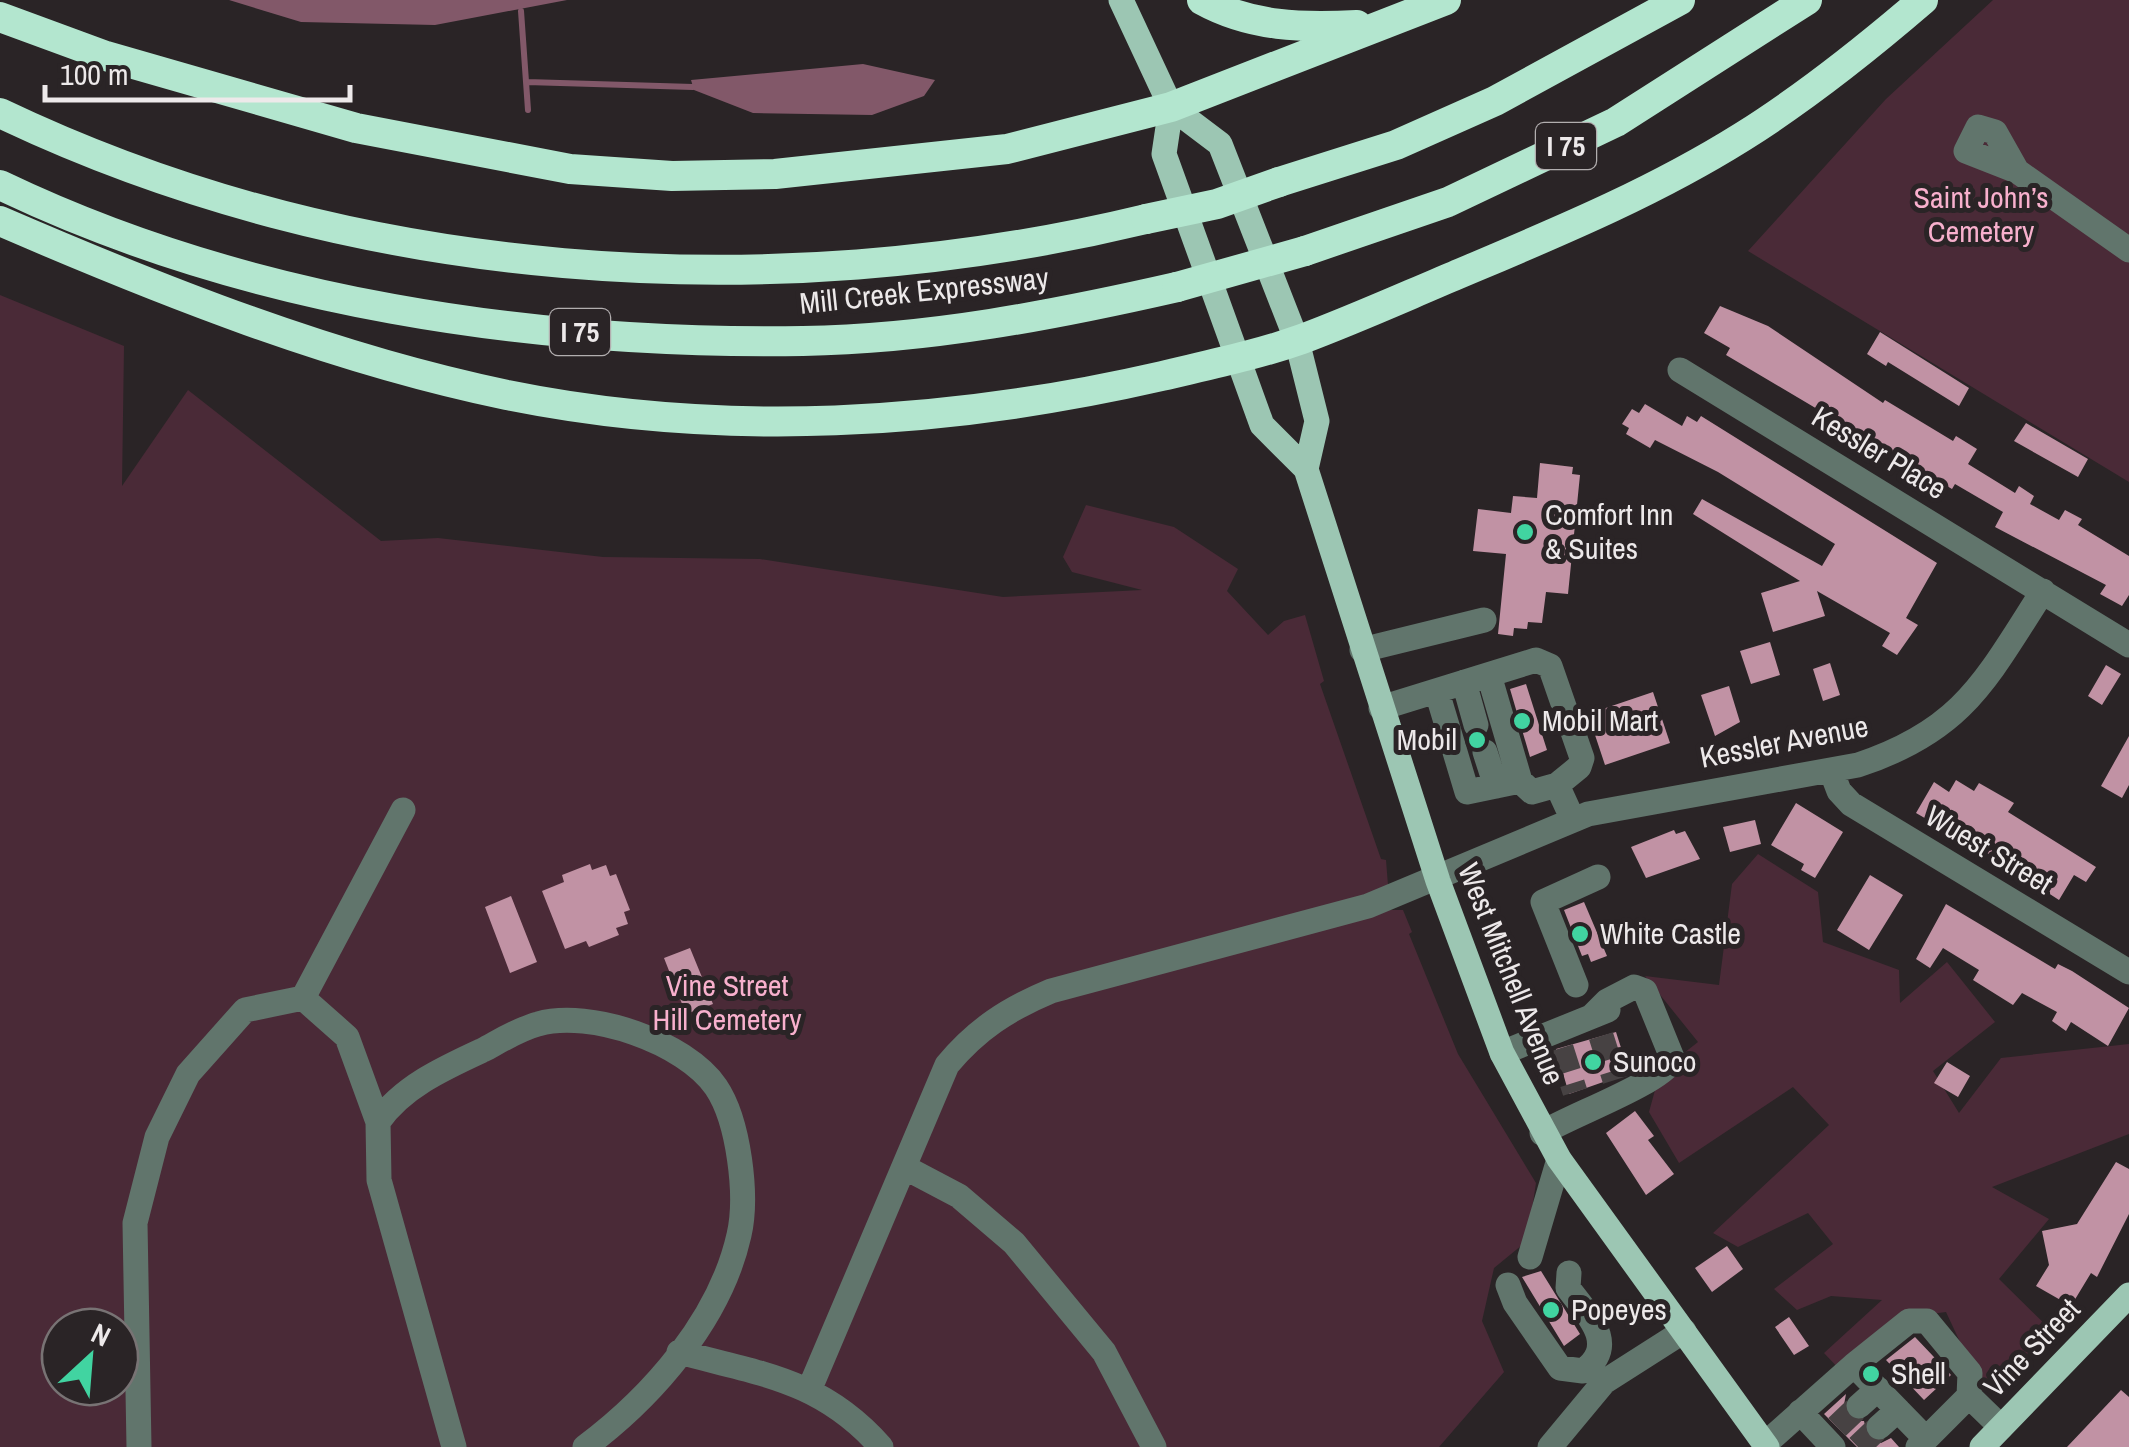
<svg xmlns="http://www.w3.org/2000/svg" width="2129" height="1447" font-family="'Archivo Narrow',sans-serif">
  <rect width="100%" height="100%" fill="#2a2426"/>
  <path fill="#4a2a37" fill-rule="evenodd" d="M1993 0H2129V482L1748 251 1886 99Z
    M0 295 124 346 122 486 188 390 381 541 438 538 603 557 760 559 1003 597 1142 590 1072 572 1063 557 1086 505 1174 527 1238 569 1227 591 1268 635 1284 621 1305 615 1324 681 1320 684 1381 859 1386 860 1390 910H1403L1412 932 1409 934 1458 1054 1536 1183 1527 1241 1494 1268 1482 1321 1504 1372 1439 1447H0ZM60 1327H120V1387H60Z
    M1758 854 1818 892 1823 942 1899 970 1900 1003 1947 962 1995 1022 1933 1071 1959 1113 2001 1058 2129 1044V1134L1992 1187 2049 1219 1999 1279 2055 1334 1983 1391 1946 1312 1924 1315 1841 1371 1824 1353 1882 1300 1831 1296 1797 1310 1774 1289 1833 1244 1808 1213 1738 1247 1713 1233 1829 1125 1793 1087 1679 1163 1649 1112 1660 1072 1698 1042 1645 976 1719 985 1732 884Z"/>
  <path fill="#825869" d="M229 0H567L435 25 301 22Z
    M863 64 935 80 924 96 872 115 753 113 694 90 691 80Z"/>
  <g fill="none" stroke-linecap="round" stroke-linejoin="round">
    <path stroke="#825869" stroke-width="6" d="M521 11 528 110
      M527 82 693 87"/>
  </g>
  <path fill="#c192a4" d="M1720 306 1768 326 1883 403 1885 400 1953 441 1956 436 1977 449 1968 464 2015 493 2019 486 2034 496 2030 504 2059 520 2065 510 2082 519 2078 525 2129 556V595L2122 606 2100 594 2106 585 1995 527 2003 512 1955 484 1952 489 1726 355 1730 348 1704 333Z
    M1880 332 1969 388 1959 406 1888 362 1886 366 1867 354Z
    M1645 404 1682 426 1687 416 1697 422 1701 416 1937 563 1906 618 1918 625 1897 655 1882 646 1890 633 1817 591 1825 616 1773 632 1761 593 1800 581 1693 514 1702 499 1822 566 1835 544 1718 472 1655 440 1650 448 1626 434 1629 428 1622 424 1632 409 1639 413Z
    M2026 423 2088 459 2078 477 2014 441Z
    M1540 463 1573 467 1572 474 1580 475 1568 594 1546 592 1542 623 1528 622 1527 629 1514 628 1513 636 1498 634 1506 554 1473 551 1478 509 1511 513 1513 496 1537 498Z
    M1770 642 1780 675 1751 684 1740 651Z
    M1830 663 1840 695 1823 701 1813 669Z
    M2106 665 2121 674 2102 705 2088 696Z
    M1526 684 1547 750 1530 757 1510 689Z
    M1729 686 1740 722 1715 736 1701 695Z
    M1653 692 1670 743 1605 765 1588 714Z
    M2129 736V785L2122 798 2101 786Z
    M1956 780 1974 791 1979 783 2014 803 2008 812 2096 867 2086 882 2074 875 2059 900 1944 825 1942 828 1916 813 1934 782 1949 792Z
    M1796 803 1843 832 1815 878 1801 870 1804 864 1771 845Z
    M1755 820 1761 844 1730 852 1723 827Z
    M1674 830 1676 834 1685 831 1700 859 1646 878 1631 847Z
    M590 864 592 870 606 865 610 876 616 874 630 910 624 912 628 924 616 928 619 935 589 947 586 941 565 949 542 891 564 882 562 875Z
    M1870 875 1903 895 1869 950 1837 930Z
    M511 896 537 962 510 973 485 907Z
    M1584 902 1607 956 1591 962 1588 954 1582 956 1564 910Z
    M1946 904 2055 969 2058 964 2072 971 2129 1008 2108 1046 2071 1022 2066 1031 2052 1021 2057 1012 2022 993 2013 1005 1973 980 1979 970 1943 948 1930 968 1916 959Z
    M690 948 713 1004 686 1014 664 958Z
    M1616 1032 1629 1073 1569 1094 1556 1049Z
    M1947 1062 1970 1076 1958 1097 1934 1083Z
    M1635 1111 1654 1136 1648 1140 1674 1174 1646 1195 1606 1133Z
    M2116 1162 2129 1169V1214L2097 1277 2091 1273 2071 1306 2036 1286 2049 1265 2042 1231 2077 1224Z
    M1727 1246 1743 1269 1712 1292 1695 1268Z
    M1541 1271 1580 1334 1564 1346 1522 1277Z
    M1789 1317 1809 1346 1794 1355 1775 1327Z
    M1915 1337 1951 1375 1924 1400 1886 1360Z
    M2121 1390 2129 1397V1447H2067Z
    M1846 1394 1843 1410 1853 1421H1864L1868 1438 1881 1443 1891 1438 1899 1447H1857L1824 1414Z"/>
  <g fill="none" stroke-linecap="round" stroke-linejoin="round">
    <path stroke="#474243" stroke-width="25" stroke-dasharray="25 12" stroke-linecap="butt" d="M1601 1036 1615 1080
      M1561 1048 1575 1092
      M1837 1427 1859 1406
      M1858 1447 1879 1427"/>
    <path stroke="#61756c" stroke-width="25" d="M2017 171 1995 132 1978 127 1966 151 2017 171 2129 250
      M1680 370 2129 645
      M1362 650 1484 620
      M1489 675 1520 781
      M1464 682 1476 725
      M1437 692 1467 792 1520 781 1532 792 1557 785
      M1381 708 1536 660 1550 666 1582 758 1579 767 1557 785 1573 820
      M1485 752 1496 786
      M1831 770 1839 791 1851 804 2129 972
      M1576 985 1543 902 1598 877
      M303 998 403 810
      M1502 1053 1608 1010
      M378 1122C402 1087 444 1068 483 1050 500 1041 519 1029 538 1024 590 1009 685 1042 716 1087 739 1121 748 1196 739 1235 720 1320 652 1397 585 1447
      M1542 1133C1574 1114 1658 1084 1673 1060L1645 991 1634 987 1607 1001 1593 1015
      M904 1167 959 1196 1014 1243 1104 1352 1154 1447
      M1530 1257 1559 1159
      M1508 1285 1515 1303 1560 1368 1583 1371C1619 1345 1588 1315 1568 1288L1569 1273
      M679 1352C761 1374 822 1380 881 1447
      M1854 1365 1909 1321H1927L1970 1373 1969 1396
      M810 1388 947 1065C977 1029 1008 1009 1051 991L1368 906 1588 814 1858 765C1964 730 1986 679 2043 591
      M1859 1406 1878 1389
      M1800 1412 1833 1447
      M1879 1427 1898 1410
      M1765 1444 1854 1365 1926 1439
      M139 1447 135 1223 157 1137 188 1074 245 1010 303 998 347 1037 378 1122 379 1180 454 1447
      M1550 1447 1604 1382 1684 1331
      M1918 1447 1969 1396 2001 1427"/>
    <path stroke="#9cc6b3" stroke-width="25" d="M1121 0 1171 107 1220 144 1297 341 1317 421 1306 469
      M1171 107 1164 154 1262 425 1306 469 1438 881 1502 1053 1559 1159 1767 1447
      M1982 1447 2129 1295"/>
    <path stroke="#b3e6cf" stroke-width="30" d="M1202 0C1251 27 1303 28 1357 25
      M0 17 106 56 356 128 570 169 672 176 775 174 1007 149 1171 107 1446 0
      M0 113C352 281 769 310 1146 219
      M1279 182 1396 145 1495 101 1680 0
      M0 185C246 303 532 345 803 341 929 339 1054 315 1177 287
      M0 221C162 291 333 359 507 395 723 439 948 425 1162 376 1208 365 1257 355 1302 339 1353 320 1404 297 1454 276 1553 234 1651 194 1742 137 1806 97 1866 49 1923 0
      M1305 251 1448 202 1616 122 1807 0"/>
    <path stroke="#b3e6cf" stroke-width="30" d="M1146 219 1217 204 1279 182
      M1177 287 1305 251"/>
  </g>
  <g fill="#41d4a1" stroke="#2a2426" stroke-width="4">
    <circle cx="1525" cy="532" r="10"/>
    <circle cx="1522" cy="721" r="10"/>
    <circle cx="1477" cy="740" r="10"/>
    <circle cx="1580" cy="934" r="10"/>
    <circle cx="1593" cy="1062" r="10"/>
    <circle cx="1551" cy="1310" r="10"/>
    <circle cx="1871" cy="1374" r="10"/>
  </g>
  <g text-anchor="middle" stroke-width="10" stroke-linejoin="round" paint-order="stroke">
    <g fill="#2a2426" stroke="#b2aeaf" stroke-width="2.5">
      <rect x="1536" y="123" width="60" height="46" rx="8"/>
      <rect x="550" y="309" width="60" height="46" rx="8"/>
    </g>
    <g font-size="28" font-weight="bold" fill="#ede9ea">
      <text x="1566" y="156">I 75</text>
      <text x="580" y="342">I 75</text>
    </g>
    <g font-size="30" fill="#f8b0cd" stroke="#2a2426">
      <text x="1981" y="208">Saint John’s<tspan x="1981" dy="34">Cemetery</tspan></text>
      <text x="727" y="996">Vine Street<tspan x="727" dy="34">Hill Cemetery</tspan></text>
    </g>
    <g font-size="30" fill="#ede9ea" stroke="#2a2426">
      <text transform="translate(924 291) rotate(-6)" y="10">Mill Creek Expressway</text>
      <text transform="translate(1879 453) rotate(31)" y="10">Kessler Place</text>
      <text transform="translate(1784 742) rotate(-11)" y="10">Kessler Avenue</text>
      <text transform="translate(1989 850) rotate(31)" y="10">Wuest Street</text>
      <text transform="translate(1511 974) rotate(68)" y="10">West Mitchell Avenue</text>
      <text transform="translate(2032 1348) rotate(-46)" y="10">Vine Street</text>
    </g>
    <g font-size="30" fill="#ede9ea" stroke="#2a2426" text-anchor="start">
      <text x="1545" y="525">Comfort Inn<tspan x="1545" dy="34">&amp; Suites</tspan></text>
      <text x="1542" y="731">Mobil Mart</text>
      <text x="1457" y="750" text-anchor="end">Mobil</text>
      <text x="1600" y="944">White Castle</text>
      <text x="1613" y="1072">Sunoco</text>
      <text x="1571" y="1320">Popeyes</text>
      <text x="1891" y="1384">Shell</text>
    </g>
  </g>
  <g transform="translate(90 1357) rotate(26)"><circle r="48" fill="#2a2426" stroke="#787374" stroke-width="2.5"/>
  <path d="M0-8L18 38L0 25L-18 38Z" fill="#41d4a1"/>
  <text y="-15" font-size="28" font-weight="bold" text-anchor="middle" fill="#ede9ea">N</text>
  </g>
  <path d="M45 85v15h305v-15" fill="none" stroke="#ede9ea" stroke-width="5"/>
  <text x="60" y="85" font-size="30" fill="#ede9ea" stroke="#2a2426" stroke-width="8" paint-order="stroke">100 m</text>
</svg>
